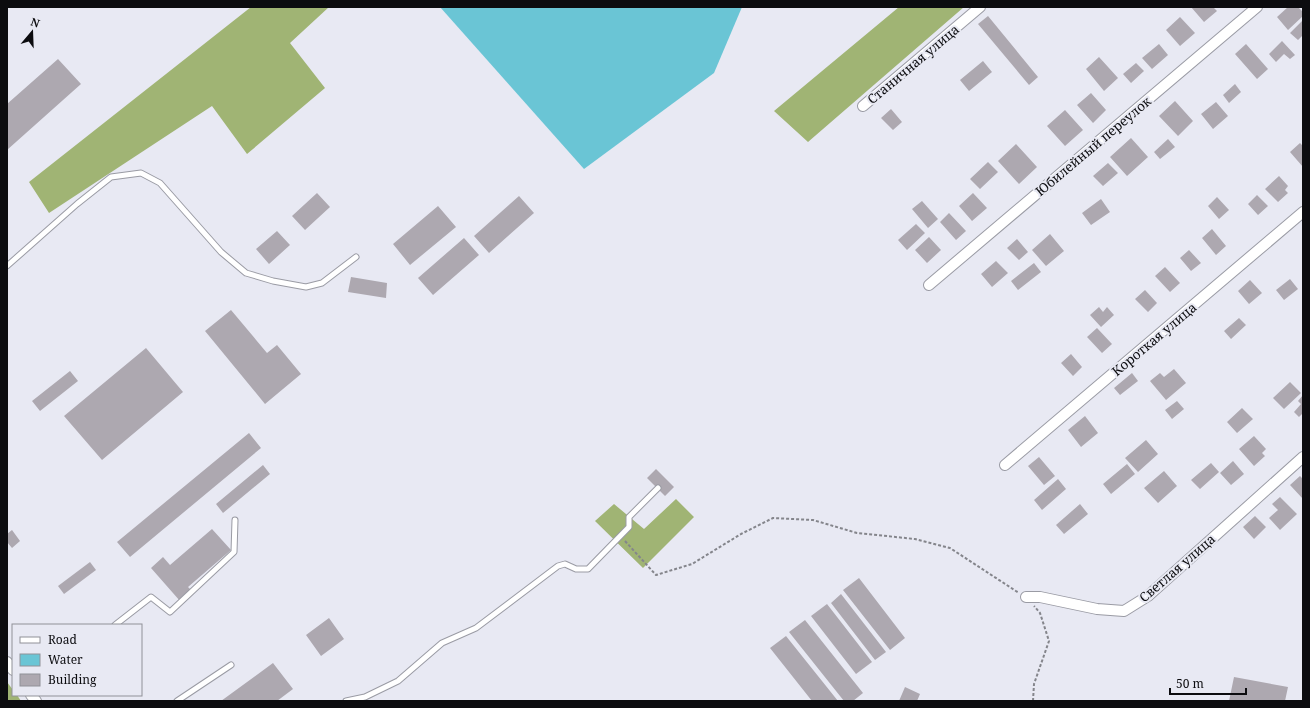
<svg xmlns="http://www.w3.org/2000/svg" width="1310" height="708" font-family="'Noto Serif',serif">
  <rect width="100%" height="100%" fill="#e8e9f3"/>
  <path fill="#a0b474" d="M251 7H329L290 43 325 88 247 154 212 106 49 213 29 182Z
    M899 7H964L808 142 774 111Z
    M676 499 694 517 643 568 595 521 614 504 644 529Z
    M7 682 13 690V695H17L21 701H7Z"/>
  <path fill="#6ac5d5" d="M440 7H742L714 73 584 169Z"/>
  <path fill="#ada8b0" d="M1191 7H1213L1217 11 1204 22Z
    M1288 7H1298L1303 12V16L1288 30 1277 17Z
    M988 16 1038 77 1029 85 978 24Z
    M1180 17 1195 33 1180 46 1166 30Z
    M1303 20V35L1298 40 1290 33Z
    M1282 41 1295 55 1290 59 1284 54 1276 62 1269 54Z
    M1159 44 1168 55 1152 69 1142 58Z
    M1246 44 1268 69 1257 79 1235 54Z
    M1099 57 1118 78 1104 91 1086 69Z
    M58 59 81 84 7 150V104Z
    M983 61 992 72 969 91 960 80Z
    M1136 63 1144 71 1131 83 1123 74Z
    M1235 84 1241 92 1229 103 1223 95Z
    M1091 93 1106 110 1093 123 1077 105Z
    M1175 101 1193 121 1178 136 1159 116Z
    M1216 102 1228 116 1213 129 1201 114Z
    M891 109 902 122 893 130 881 118Z
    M1065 110 1083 130 1065 146 1047 126Z
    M1131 138 1148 157 1127 176 1110 157Z
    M1168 139 1175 147 1160 159 1154 152Z
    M1300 143 1303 146V167L1290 152Z
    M1016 144 1037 167 1019 184 998 161Z
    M988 162 998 172 980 189 970 179Z
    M1108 163 1118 173 1103 186 1093 176Z
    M1279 176 1288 186 1285 190 1288 193 1278 202 1265 189Z
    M317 193 330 207 305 230 292 216Z
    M973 193 987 208 972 221 959 206Z
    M1257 195 1268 206 1258 215 1248 204Z
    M519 196 534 213 489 253 474 236Z
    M1217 197 1229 210 1219 219 1208 206Z
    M1101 199 1110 212 1091 225 1082 213Z
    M922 201 938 219 928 228 912 209Z
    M438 206 456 227 410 265 393 244Z
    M949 213 966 231 956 240 940 222Z
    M916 224 925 233 907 250 898 240Z
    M1212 229 1226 246 1216 255 1202 238Z
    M277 231 290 245 269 264 256 249Z
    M1050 234 1064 251 1046 266 1032 250Z
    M929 237 941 250 927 263 915 250Z
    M464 238 479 255 433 295 418 278Z
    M1017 239 1028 252 1019 260 1007 248Z
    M1189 250 1201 263 1191 271 1180 258Z
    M996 261 1008 273 992 287 981 274Z
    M1034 263 1041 272 1018 290 1011 281Z
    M1165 267 1180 283 1170 292 1155 276Z
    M351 277 387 283 386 298 348 292Z
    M1290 279 1298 289 1284 300 1276 290Z
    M1250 280 1262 293 1249 304 1238 291Z
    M1145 290 1157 303 1148 312 1135 299Z
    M1099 307 1103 312 1107 307 1114 315 1101 327 1090 315Z
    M231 310 267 353 277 345 301 374 265 404 205 331Z
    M1239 318 1246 325 1231 339 1224 331Z
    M1097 328 1112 344 1102 353 1087 337Z
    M146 348 183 392 102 460 64 416Z
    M1071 354 1082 367 1073 376 1061 363Z
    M1174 369 1186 383 1166 400 1150 381 1160 373 1164 377Z
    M70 371 78 381 40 411 32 401Z
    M1132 373 1138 381 1120 395 1114 388Z
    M1290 382 1301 393 1284 409 1273 398Z
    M1303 395V413L1299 417 1294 412 1301 404 1298 401Z
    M1177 401 1184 409 1172 419 1165 410Z
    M1242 408 1253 419 1237 433 1227 422Z
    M1085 416 1098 433 1081 447 1068 430Z
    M249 433 261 448 130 557 117 542Z
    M1254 436 1266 449 1262 453 1265 456 1254 466 1239 449Z
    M1146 440 1158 454 1138 472 1125 458Z
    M1039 457 1055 476 1044 485 1028 466Z
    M1233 461 1244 474 1231 485 1220 473Z
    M1211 463 1219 472 1200 489 1191 480Z
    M1127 464 1135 474 1111 494 1103 484Z
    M263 465 270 474 223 513 216 504Z
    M656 469 674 487 665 496 647 478Z
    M1164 471 1177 486 1158 503 1144 488Z
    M1300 476 1303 479V499L1290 485Z
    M1058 479 1066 489 1042 510 1034 500Z
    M1280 497 1297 514 1280 530 1269 518 1278 510 1272 504Z
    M1080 504 1088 514 1064 534 1056 525Z
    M1255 516 1266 527 1254 539 1243 527Z
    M212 529 231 550 188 587 192 591 180 601 151 568 163 557 170 565Z
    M12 530 20 541 12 548 7 542V534Z
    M90 562 96 570 64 594 58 586Z
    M859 578 905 638 890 650 843 590Z
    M841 594 886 652 875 660 831 603Z
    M827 604 872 662 856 674 811 616Z
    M329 618 344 639 321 656 306 635Z
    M805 620 863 693 853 701H844L789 632Z
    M786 636 838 701H812L770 648Z
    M273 663 293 689 277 701H221Z
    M1234 677 1288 687 1285 701H1229Z
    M905 687 920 694 917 701H899Z"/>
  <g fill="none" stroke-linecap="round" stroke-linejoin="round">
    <g stroke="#9a9ba4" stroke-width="7">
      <path id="service" d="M7 266 77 204 111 177 141 173 160 183 221 252 246 273 273 281 306 287 322 283 356 257
        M115 625 151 597 170 612 234 552 235 520
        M177 701 231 665
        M346 701 365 697 398 681 442 643 476 628 558 566 565 564 576 569H588L629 527V517L658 488"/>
    </g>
    <g stroke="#9a9ba4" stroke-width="12">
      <path id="minor" d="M863 106 980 7
        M929 285 1257 7
        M1005 465 1303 212
        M1026 597H1040L1097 609 1124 611 1148 596 1303 457
        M7 662 13 670
        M31 695 36 701"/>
    </g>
    <path stroke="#84858b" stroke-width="2" stroke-dasharray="3 2" stroke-linecap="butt" d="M625 541 656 575 692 564 741 534 773 518 813 520 857 533 915 539 950 548 1019 593
      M1033 701 1034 684 1049 641 1040 613 1034 606"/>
    <use href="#service" stroke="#fff" stroke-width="5"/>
    <use href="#minor" stroke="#fff" stroke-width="10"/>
  </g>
  <g text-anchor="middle" stroke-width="4" stroke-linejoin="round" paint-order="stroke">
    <g font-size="13" fill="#0c0c0f" stroke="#e8e9f3">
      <text transform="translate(913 64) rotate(-40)" y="5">Станичная улица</text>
      <text transform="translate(1093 146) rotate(-40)" y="5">Юбилейный переулок</text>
      <text transform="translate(1154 339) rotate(-40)" y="5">Короткая улица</text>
      <text transform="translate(1177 568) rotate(-41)" y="5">Светлая улица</text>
    </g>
  </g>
  <rect width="1310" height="708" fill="none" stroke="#0c0c0f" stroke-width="16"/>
  <rect x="12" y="624" width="130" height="72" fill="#e8e9f3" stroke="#909198"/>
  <rect x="20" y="637" width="20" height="6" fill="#ffffff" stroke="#909198"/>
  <text x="48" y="644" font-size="12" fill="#0c0c0f">Road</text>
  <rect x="20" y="654" width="20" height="12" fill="#6ac5d5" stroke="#909198"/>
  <text x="48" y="664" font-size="12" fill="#0c0c0f">Water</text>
  <rect x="20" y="674" width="20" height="12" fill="#ada8b0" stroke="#909198"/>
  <text x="48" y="684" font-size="12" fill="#0c0c0f">Building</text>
  <g transform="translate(32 32) rotate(19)" stroke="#e8e9f3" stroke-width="3" paint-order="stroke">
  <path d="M0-3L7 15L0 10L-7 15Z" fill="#0c0c0f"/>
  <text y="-6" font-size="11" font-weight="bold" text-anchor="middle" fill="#0c0c0f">N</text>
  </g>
  <path d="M1170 688v6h76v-6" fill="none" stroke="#0c0c0f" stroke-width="2"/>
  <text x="1176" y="688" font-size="12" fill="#0c0c0f" stroke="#e8e9f3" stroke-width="3" paint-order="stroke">50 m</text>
</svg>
